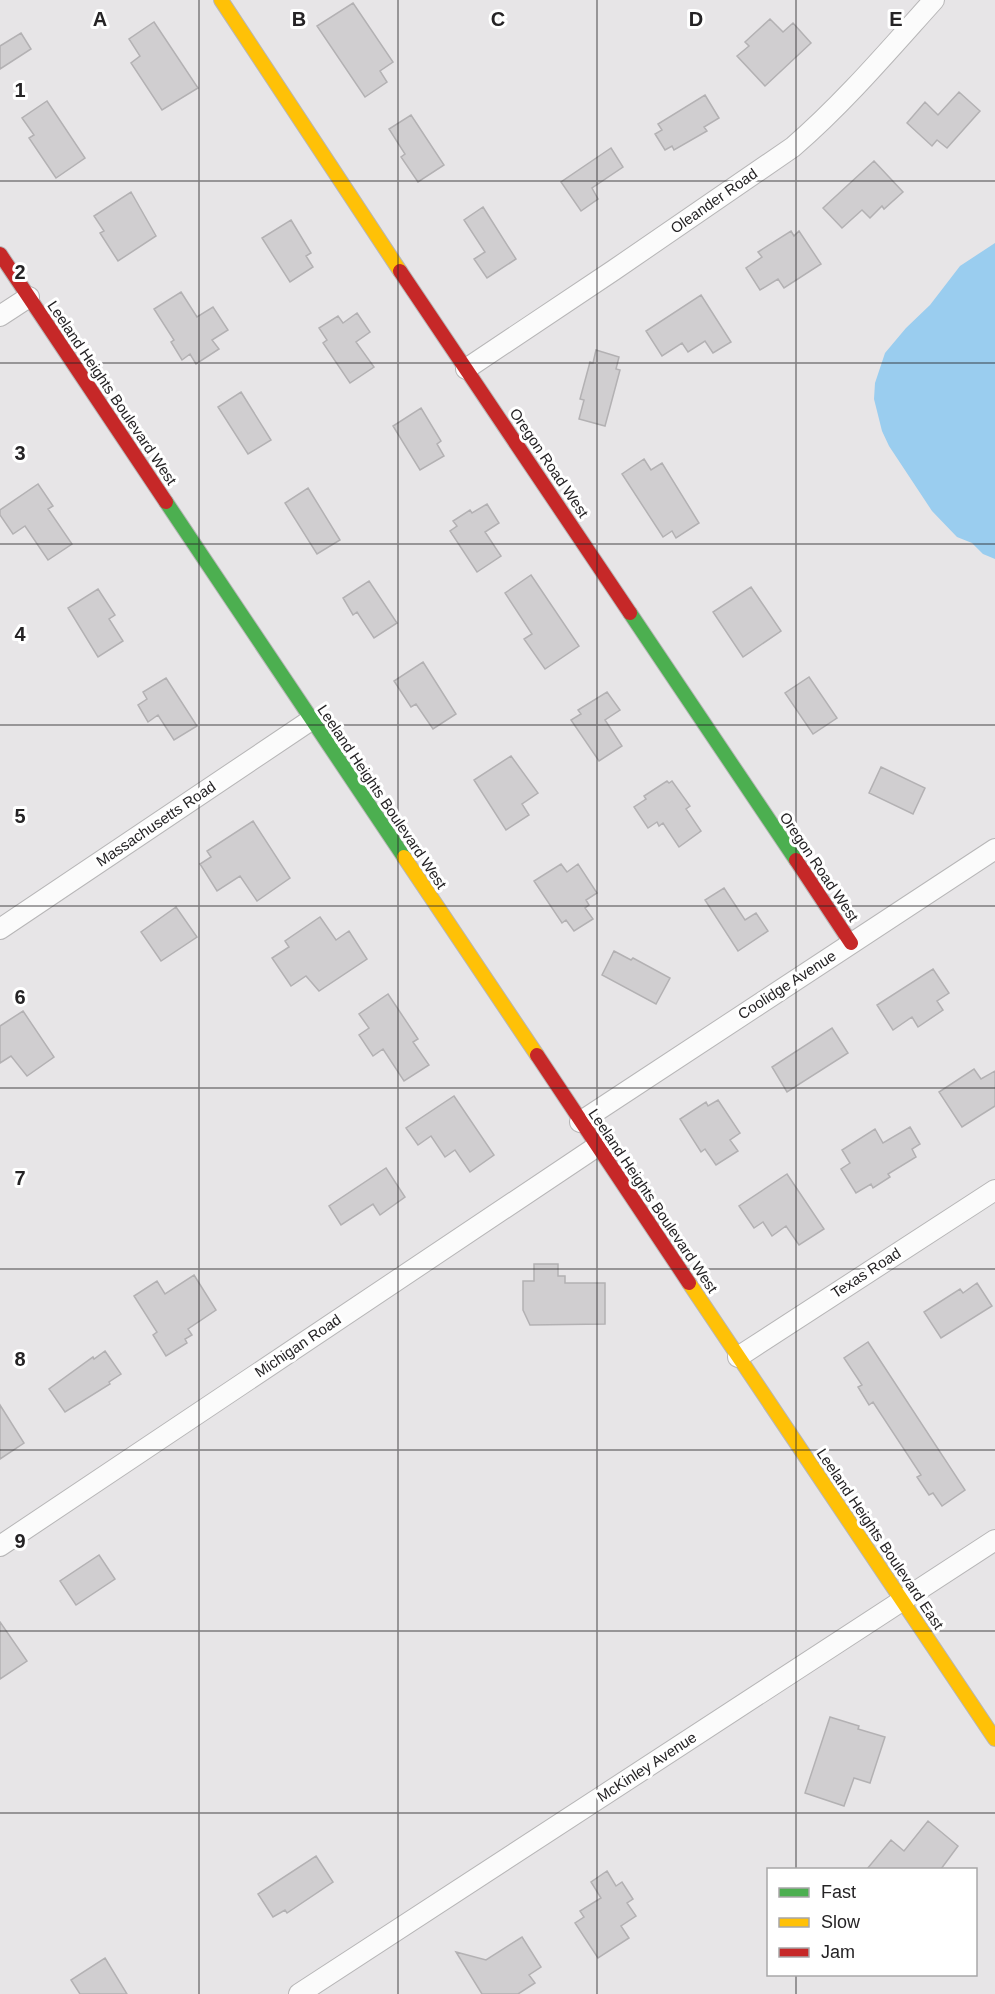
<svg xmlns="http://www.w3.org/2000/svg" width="995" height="1994" font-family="Arial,sans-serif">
  <rect width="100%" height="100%" fill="#e7e5e7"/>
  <path fill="#9acdef" d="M995 243V559L983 554 972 543 957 537 932 511 889 446 882 431 874 399 875 383 885 353 906 328 930 305 960 266Z"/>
  <path fill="#d0ced0" stroke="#b3b1b3" stroke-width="1.5" d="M353 3 393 62 380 71 387 82 365 97 317 26Z
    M770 19 783 32 793 23 811 43 765 86 737 56 749 46 745 42Z
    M154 22 198 88 162 110 131 63 140 56 129 39Z
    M21 33 31 49 0 69V46Z
    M959 92 980 111 947 148 937 140 932 146 907 123 925 102 938 115Z
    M705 95 719 118 704 127 707 131 674 150 672 146 665 150 655 134 662 130 658 124Z
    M47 101 85 158 56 178 29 138 34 135 22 118Z
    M411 115 444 165 418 182 401 157 405 154 389 129Z
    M611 148 623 167 592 188 598 199 581 211 561 182Z
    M874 161 903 192 884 209 882 206 870 218 862 210 842 228 823 208Z
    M131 192 156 236 118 261 100 233 104 231 94 216Z
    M483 207 516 259 487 278 474 259 485 252 464 220Z
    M291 220 311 253 306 256 313 267 290 282 262 238Z
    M791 231 794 236 799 231 821 264 784 288 778 279 760 290 746 268 762 257 758 252Z
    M181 292 197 317 213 307 228 330 212 340 219 349 196 364 190 354 182 360 171 342 174 340 154 309Z
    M701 295 731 342 713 353 705 341 688 352 682 343 662 356 646 331Z
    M357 313 370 332 356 342 374 367 350 383 323 343 327 340 319 328 338 316 343 323Z
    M596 350 619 357 616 369 620 370 605 426 579 419 584 400 580 399 590 362 593 363Z
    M241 392 271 440 248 454 218 407Z
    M421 408 441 441 437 444 444 456 420 470 393 426Z
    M644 459 651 470 662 463 699 523 676 538 672 531 663 537 622 474Z
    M38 484 53 506 48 509 72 544 48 560 25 526 13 534 0 515V510Z
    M308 488 340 540 317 554 285 503Z
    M487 504 499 523 485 532 501 556 477 572 450 531 457 526 453 521 470 510 472 513Z
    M531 575 579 646 545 669 524 639 532 634 505 593Z
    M369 581 397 623 374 638 357 612 353 615 343 598Z
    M751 587 781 631 743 657 713 612Z
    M98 589 115 615 109 619 123 641 98 657 68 608Z
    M423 662 456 714 433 729 416 704 411 707 394 681Z
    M809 677 837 718 813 734 785 693Z
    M166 678 197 726 174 740 158 715 148 722 138 705 147 699 143 692Z
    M607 692 620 710 605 720 622 746 599 761 571 720 581 714 578 710Z
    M511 756 538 793 522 804 529 815 506 830 474 780Z
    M881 767 925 788 913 814 869 793Z
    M667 781 669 783 672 781 690 806 686 809 701 831 679 847 663 823 659 826 657 822 648 828 634 807 646 799 644 796Z
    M253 821 290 878 257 901 240 876 217 891 200 864 211 857 207 851Z
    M561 864 567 872 578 864 597 893 586 900 589 905 585 908 593 919 574 931 566 920 562 923 534 881Z
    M724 888 745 920 756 913 768 931 738 951 705 900Z
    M176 907 197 937 161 961 141 932Z
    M320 917 336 940 349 931 367 959 319 991 306 976 291 986 272 958 289 947 285 941Z
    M614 951 631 960 633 958 670 978 656 1004 602 975Z
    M933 969 949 993 937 1001 943 1010 918 1027 912 1017 893 1030 877 1005Z
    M388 994 418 1039 413 1042 429 1065 404 1081 383 1049 373 1056 359 1035 369 1028 359 1014Z
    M23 1011 54 1057 27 1076 11 1056 0 1063V1026Z
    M832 1028 848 1053 787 1092 772 1067Z
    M974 1069 981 1079 995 1071V1106L962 1127 939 1092Z
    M454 1096 494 1155 470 1172 455 1150 445 1157 431 1136 418 1145 406 1128Z
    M718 1100 740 1133 730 1140 738 1151 716 1165 705 1149 701 1152 680 1119 706 1102 708 1106Z
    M910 1127 920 1144 912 1149 916 1157 888 1174 890 1177 873 1188 871 1184 856 1193 841 1169 850 1163 842 1150 875 1129 883 1143Z
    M386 1168 405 1197 380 1215 373 1204 341 1225 329 1206Z
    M787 1174 824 1229 799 1245 786 1226 772 1236 763 1222 754 1228 739 1206Z
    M534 1264H558V1276H565V1283H605V1324L530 1325 523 1310V1281H534Z
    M194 1275 216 1310 188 1329 192 1335 185 1339 187 1343 166 1356 153 1335 157 1332 134 1296 157 1281 165 1294Z
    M977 1283 992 1306 941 1338 924 1312 960 1289 963 1293Z
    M868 1342 965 1490 942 1506 933 1493 929 1495 917 1477 921 1475 873 1402 869 1405 858 1387 862 1385 844 1358Z
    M105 1351 121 1374 109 1382 110 1384 65 1412 49 1389 93 1357 94 1359Z
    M0 1405 24 1443 0 1459Z
    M99 1555 115 1579 76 1605 60 1581Z
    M0 1622 27 1661 0 1679Z
    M830 1717 859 1726 858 1729 885 1737 870 1783 854 1778 844 1806 805 1793Z
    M928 1821 958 1846 941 1869H867L891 1840 904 1851Z
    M316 1856 333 1882 287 1913 285 1910 273 1917 258 1894Z
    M607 1871 616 1886 622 1882 633 1899 627 1903 636 1916 621 1926 629 1938 598 1958 575 1923 584 1917 580 1911 601 1898 591 1882Z
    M522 1937 541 1967 529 1975 535 1983 518 1994H482L456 1952 486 1960Z
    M105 1958 127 1994H80L71 1980Z"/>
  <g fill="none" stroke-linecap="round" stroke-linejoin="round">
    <g stroke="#b7b6b7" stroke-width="22">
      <path id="street" d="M0 316 29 297
        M466 369 614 270 793 147C844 103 889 50 934 0
        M0 929 311 720
        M580 1122 995 849
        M738 1357 995 1190
        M0 1546 596 1147
        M299 1994 995 1540"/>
    </g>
    <g stroke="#b7b6b7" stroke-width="16">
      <path id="fast" d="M166 502 404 857
        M630 613 796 860"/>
    </g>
    <g stroke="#b7b6b7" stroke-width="16">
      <path id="slow" d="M221 0 400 271
        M404 857 537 1055
        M689 1283 995 1739"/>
    </g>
    <g stroke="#b7b6b7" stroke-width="16">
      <path id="jam" d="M0 254 166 502
        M400 271 630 613
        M796 860 851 943
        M537 1055 689 1283"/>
    </g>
    <use href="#street" stroke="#fbfbfb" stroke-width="20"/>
    <use href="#fast" stroke="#4caf50" stroke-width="14"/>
    <use href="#slow" stroke="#ffc107" stroke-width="14"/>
    <use href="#jam" stroke="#c62828" stroke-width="14"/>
  </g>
  <path fill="none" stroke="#252325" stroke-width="1.5" stroke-opacity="0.55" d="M199 0V1994M398 0V1994M597 0V1994M796 0V1870M0 181H995M0 363H995M0 544H995M0 725H995M0 906H995M0 1088H995M0 1269H995M0 1450H995M0 1631H995M0 1813H995M796 1974V1994"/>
  <g text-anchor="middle" stroke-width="6" stroke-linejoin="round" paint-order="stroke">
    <g font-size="15" fill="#252325" stroke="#fff">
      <text transform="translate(714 201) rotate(-35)" y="5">Oleander Road</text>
      <text transform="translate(112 393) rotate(56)" y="5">Leeland Heights Boulevard West</text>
      <text transform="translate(549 463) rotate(56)" y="5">Oregon Road West</text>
      <text transform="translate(382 797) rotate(56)" y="5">Leeland Heights Boulevard West</text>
      <text transform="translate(156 824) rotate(-34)" y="5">Massachusetts Road</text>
      <text transform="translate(819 867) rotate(56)" y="5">Oregon Road West</text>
      <text transform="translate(787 985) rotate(-33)" y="5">Coolidge Avenue</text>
      <text transform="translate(653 1201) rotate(56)" y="5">Leeland Heights Boulevard West</text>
      <text transform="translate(866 1273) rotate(-33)" y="5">Texas Road</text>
      <text transform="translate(298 1346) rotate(-34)" y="5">Michigan Road</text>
      <text transform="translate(880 1539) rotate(56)" y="5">Leeland Heights Boulevard East</text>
      <text transform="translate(647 1767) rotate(-33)" y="5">McKinley Avenue</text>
    </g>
  </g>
  <g font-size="20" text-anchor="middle" font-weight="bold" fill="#252325" stroke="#fff" stroke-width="6" stroke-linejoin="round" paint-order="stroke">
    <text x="100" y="26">A</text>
    <text x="299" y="26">B</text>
    <text x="498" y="26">C</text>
    <text x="696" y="26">D</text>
    <text x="896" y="26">E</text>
    <text x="20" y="97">1</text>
    <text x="20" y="279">2</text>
    <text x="20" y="460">3</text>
    <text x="20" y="641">4</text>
    <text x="20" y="823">5</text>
    <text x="20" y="1004">6</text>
    <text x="20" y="1185">7</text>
    <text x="20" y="1366">8</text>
    <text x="20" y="1548">9</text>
  </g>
  <rect x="767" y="1868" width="210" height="108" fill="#ffffff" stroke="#a8a7a8" stroke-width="1.5"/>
  <rect x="779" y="1888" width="30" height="9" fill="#4caf50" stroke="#a8a7a8" stroke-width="1.5"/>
  <text x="821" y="1898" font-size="18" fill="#252325">Fast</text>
  <rect x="779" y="1918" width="30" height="9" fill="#ffc107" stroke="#a8a7a8" stroke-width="1.5"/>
  <text x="821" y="1928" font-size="18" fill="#252325">Slow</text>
  <rect x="779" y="1948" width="30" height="9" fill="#c62828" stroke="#a8a7a8" stroke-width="1.5"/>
  <text x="821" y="1958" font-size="18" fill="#252325">Jam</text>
</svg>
